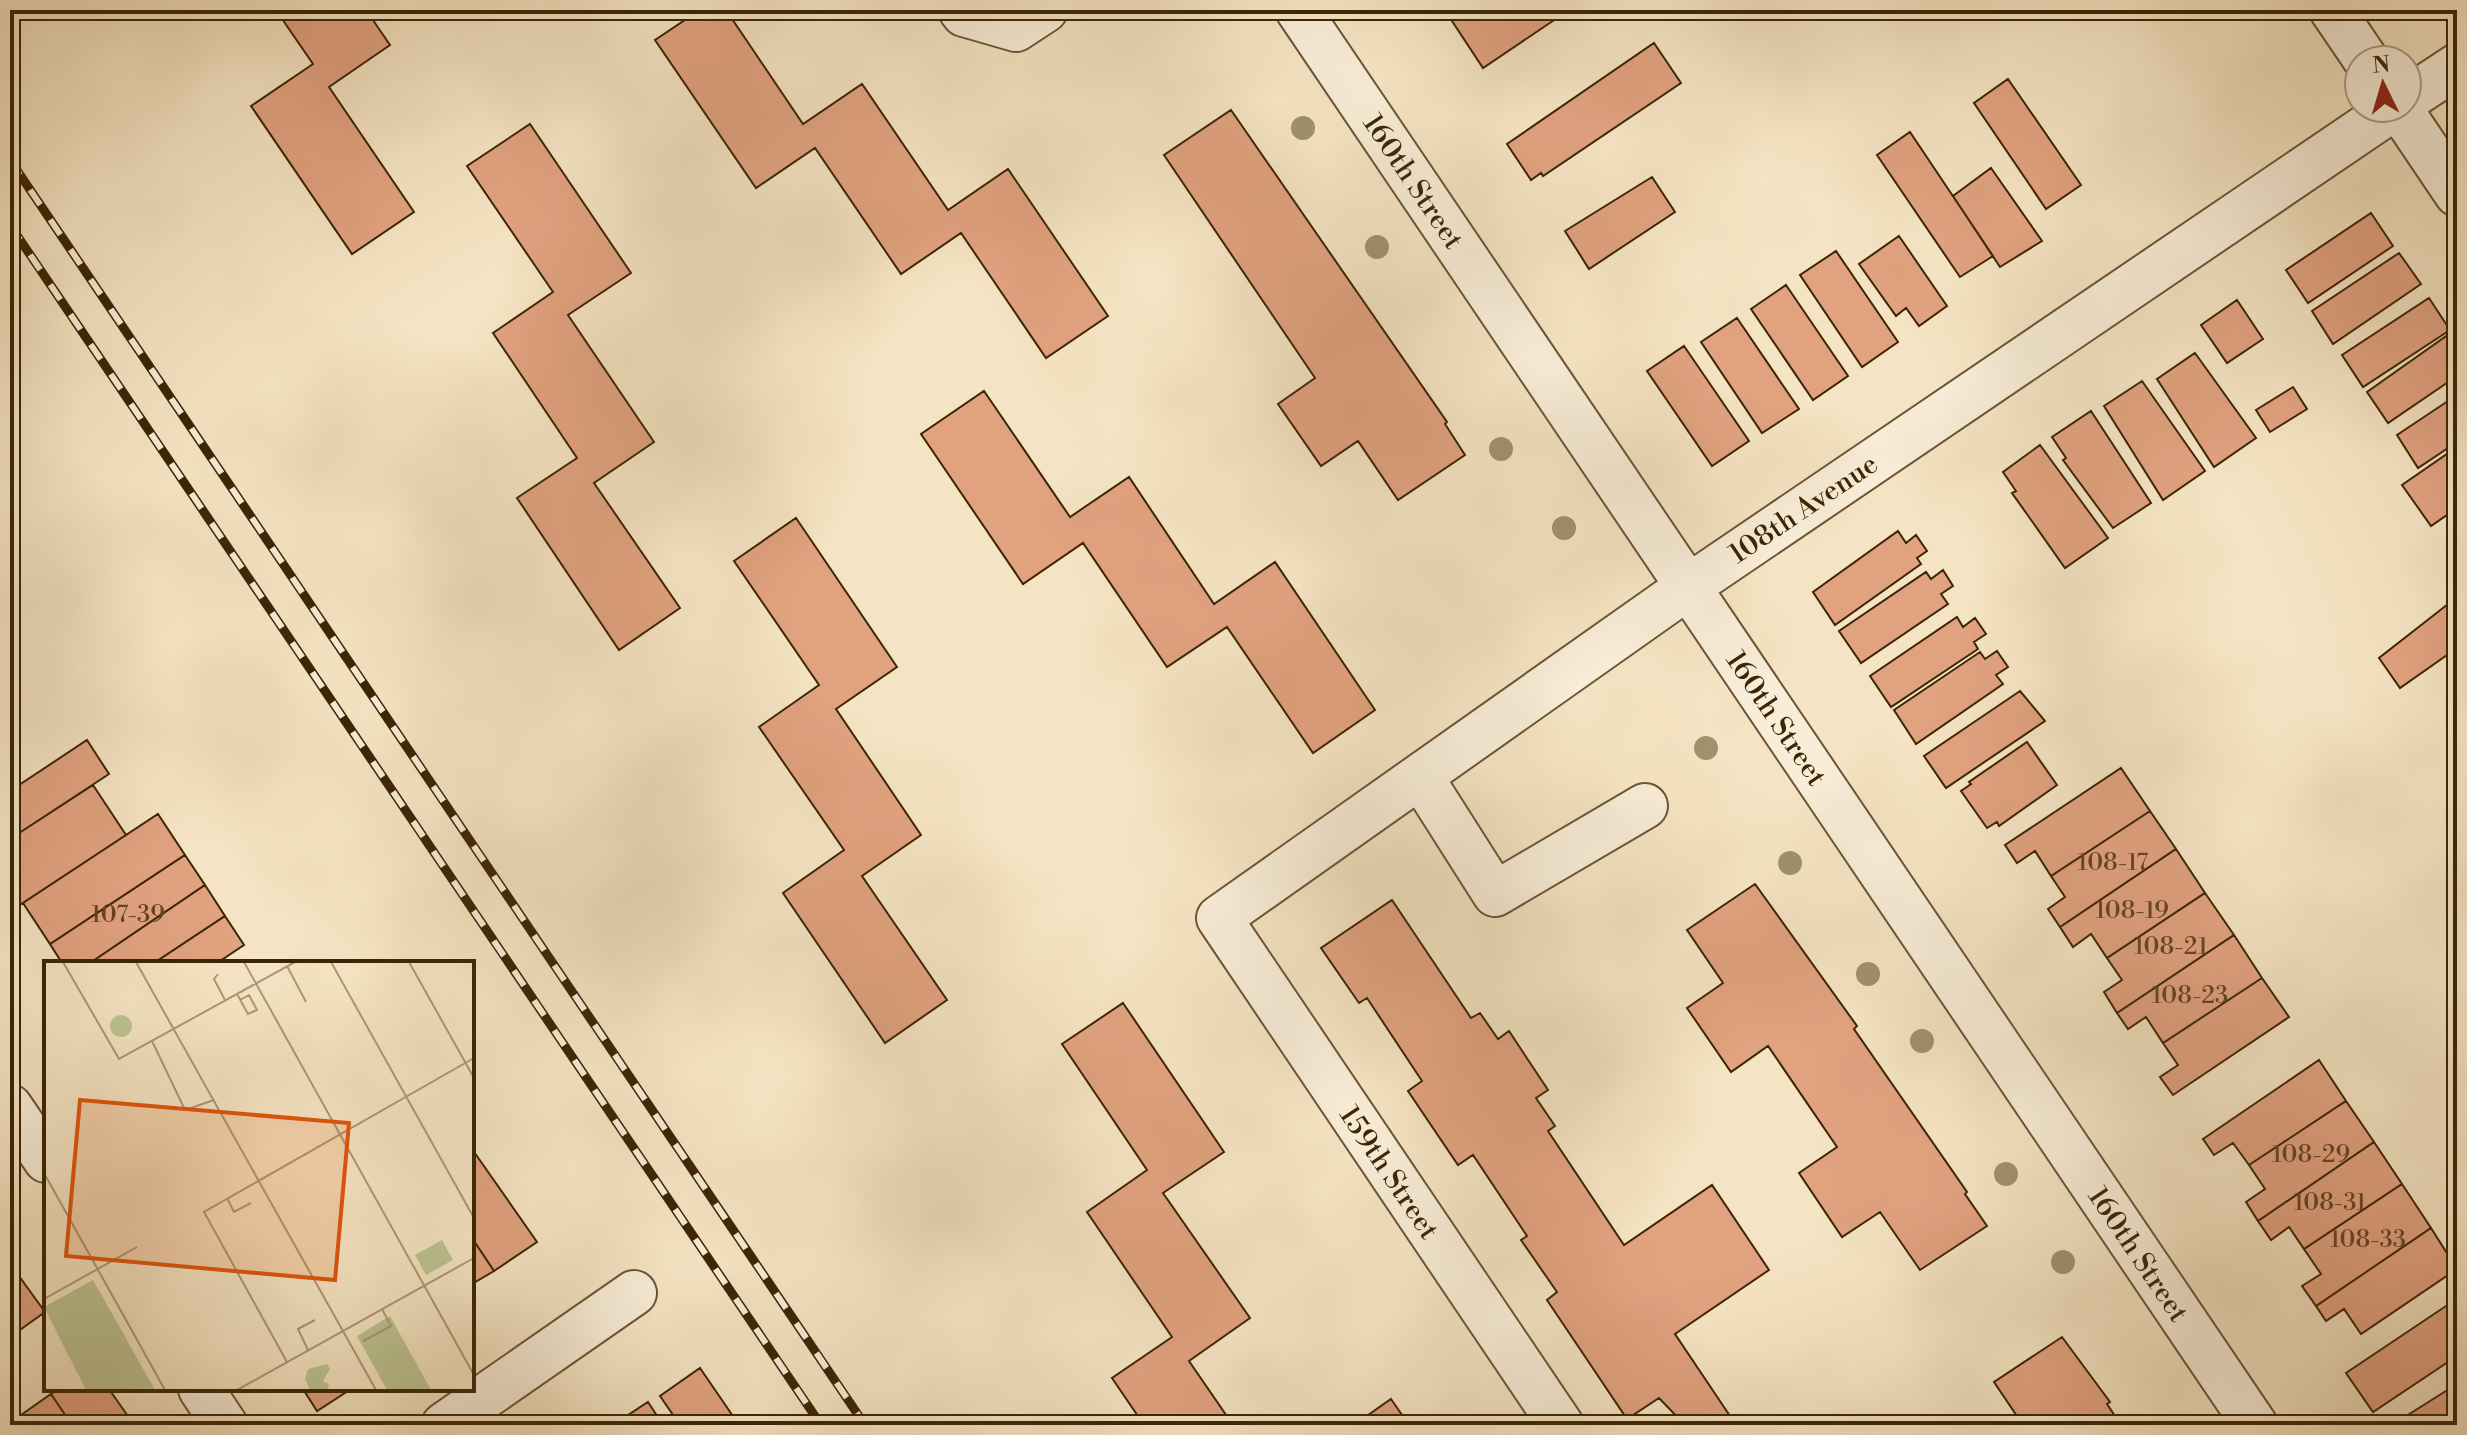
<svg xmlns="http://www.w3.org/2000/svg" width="2467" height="1435" font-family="'Libre Bodoni',serif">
  <rect width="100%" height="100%" fill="#f5e4c3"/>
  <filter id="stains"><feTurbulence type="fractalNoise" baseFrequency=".0025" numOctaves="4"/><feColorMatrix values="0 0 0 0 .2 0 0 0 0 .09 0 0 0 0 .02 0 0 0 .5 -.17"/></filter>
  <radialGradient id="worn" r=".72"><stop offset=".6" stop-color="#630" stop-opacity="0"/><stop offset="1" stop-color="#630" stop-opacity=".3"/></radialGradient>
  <path fill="#e1a280" stroke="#3c2504" stroke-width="2" d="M276 10H366L390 45 329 87 414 212 352 254 251 106 313 64Z
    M700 10H726L803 124 862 84 948 210 1008 169 1108 316 1046 358 961 233 901 274 815 148 756 188 655 40Z
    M1468 10H1569L1483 68 1452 21Z
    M1654 43 1681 83 1543 176 1541 173 1531 180 1507 144Z
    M2008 79 2081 185 2046 209 1974 103Z
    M1231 110 1447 422 1445 424 1465 455 1398 500 1358 441 1321 466 1278 404 1315 378 1164 155Z
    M530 124 631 273 568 315 654 442 594 483 680 608 619 650 517 498 577 458 493 333 553 292 467 166Z
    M1910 132 1993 256 1960 277 1877 155Z
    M1991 168 2042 241 2000 267 1953 196Z
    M1652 177 1675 212 1589 269 1565 231Z
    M2371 213 2393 246 2308 303 2286 270Z
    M1899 236 1947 306 1919 326 1906 308 1896 316 1859 264Z
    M1836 251 1898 342 1862 367 1800 275Z
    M2399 253 2421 284 2333 344 2312 311Z
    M1786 285 1848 376 1813 400 1751 309Z
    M2429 298 2450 330 2363 387 2342 355Z
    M2237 300 2263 339 2227 363 2201 325Z
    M1737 318 1799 409 1762 433 1701 342Z
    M2452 332 2457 339V376L2388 423 2367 392Z
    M1684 346 1749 441 1712 466 1647 371Z
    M2195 353 2256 438 2214 467 2157 379Z
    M2142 381 2205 471 2163 500 2104 406Z
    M2293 387 2307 409 2270 432 2256 410Z
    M984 391 1070 517 1129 477 1214 604 1275 562 1375 710 1313 753 1227 627 1167 667 1083 543 1023 584 921 434Z
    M2457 395V442L2418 468 2397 435Z
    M2091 411 2151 503 2113 528 2063 460 2066 458 2052 437Z
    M2040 445 2108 538 2065 568 2012 493 2016 491 2003 472Z
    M2457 447V508L2431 526 2402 485Z
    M796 518 897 667 836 709 921 835 862 876 947 1000 885 1043 783 893 844 850 759 727 819 685 734 561Z
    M1898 531 1906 543 1916 535 1927 551 1917 558 1921 564 1835 625 1813 592Z
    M1943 570 1953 586 1941 594 1948 604 1861 663 1839 631 1926 572 1931 579Z
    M2457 597V648L2400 688 2379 658Z
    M1957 617 1963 627 1975 618 1986 634 1974 642 1978 649 1891 707 1870 676Z
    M1997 651 2008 667 1996 675 2003 684 1916 744 1894 710 1980 652 1985 659Z
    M2020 691 2045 721 1946 788 1924 756Z
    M87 740 109 774 10 839V791Z
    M2027 742 2057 785 1999 826 1997 822 1987 828 1961 791 1971 784 1969 782Z
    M2121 768 2150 811 2051 876 2035 851 2017 863 2005 845Z
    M93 785 126 835 12 910 10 839Z
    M2150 811 2176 849 2060 927 2048 909 2065 897 2051 876Z
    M158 814 185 855 50 944 23 903Z
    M2176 849 2205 893 2107 958 2091 934 2073 947 2060 927Z
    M185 855 205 885 90 963H62L50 944Z
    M1755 884 1857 1026 1854 1029 1967 1192 1965 1194 1987 1226 1920 1270 1880 1212 1842 1237 1799 1173 1837 1147 1768 1046 1731 1072 1687 1008 1723 983 1687 930Z
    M205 885 225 916 154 963H90Z
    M2205 893 2234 935 2117 1013 2104 992 2122 980 2107 958Z
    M1392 900 1471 1018 1480 1013 1498 1039 1509 1031 1548 1090 1536 1098 1555 1126 1548 1131 1624 1245 1712 1185 1769 1270 1675 1334 1736 1425H1685L1659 1398 1627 1419 1547 1300 1557 1292 1521 1240 1527 1236 1473 1155 1458 1165 1408 1091 1422 1081 1367 998 1359 1003 1321 948Z
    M225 916 244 945 217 963H154Z
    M2234 935 2262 978 2163 1043 2146 1017 2128 1029 2117 1013Z
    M2262 978 2289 1017 2173 1095 2160 1077 2178 1065 2163 1043Z
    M1123 1003 1224 1152 1163 1193 1250 1318 1189 1361 1233 1425H1144L1112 1378 1172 1337 1087 1212 1147 1170 1062 1044Z
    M2319 1060 2346 1101 2249 1165 2233 1143 2214 1155 2203 1139Z
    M2346 1101 2374 1142 2258 1221 2246 1202 2265 1189 2249 1165Z
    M2374 1142 2402 1184 2304 1249 2289 1227 2271 1240 2258 1221Z
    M472 1149 537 1242 494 1271 472 1238Z
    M2402 1184 2431 1228 2316 1306 2302 1286 2321 1274 2304 1249Z
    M2431 1228 2457 1269 2361 1334 2344 1309 2326 1321 2316 1306Z
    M472 1238 494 1271 472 1284Z
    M10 1263 19 1276 10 1282Z
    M19 1276 45 1312 10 1337V1282Z
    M2449 1304 2457 1315V1356L2373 1412 2346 1373Z
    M2062 1337 2110 1402 2107 1404 2121 1425H2023L1994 1382Z
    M700 1368 739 1425H680L660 1396Z
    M2457 1384V1425H2392Z
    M59 1389H109L134 1425H72L51 1394Z
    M303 1389H351L317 1411Z
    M51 1394 72 1425H18L14 1420Z
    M1391 1399 1409 1425H1354Z
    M648 1402 663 1425H613Z"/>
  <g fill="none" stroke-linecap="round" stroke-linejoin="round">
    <g stroke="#6a5534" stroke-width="48">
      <path id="minor" d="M961 10 964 14 1016 29 1045 10
        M1298 10 2255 1425
        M2332 10 2366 60
        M2407 99 2457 66
        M2399 108 2457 194
        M1420 776 1495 894 1645 806
        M10 1107 46 1160
        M201 1389 225 1425
        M444 1425 634 1293
        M1561 1425 1219 918 1688 587 2394 108"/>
    </g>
    <use href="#minor" stroke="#f8edd8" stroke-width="44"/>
    <g stroke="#3c2504" stroke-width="9">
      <path id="rail" d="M10 160 865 1425
        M10 225 821 1425"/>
    </g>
    <use href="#rail" stroke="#f8edd8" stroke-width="6" stroke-dasharray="18" stroke-linecap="butt"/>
  </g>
  <g fill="#a1916e">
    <circle cx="1303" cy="128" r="12"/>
    <circle cx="1377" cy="247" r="12"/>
    <circle cx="1501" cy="449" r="12"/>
    <circle cx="1564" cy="528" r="12"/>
    <circle cx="1706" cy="748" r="12"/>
    <circle cx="1790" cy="863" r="12"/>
    <circle cx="1868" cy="974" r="12"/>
    <circle cx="1922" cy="1041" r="12"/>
    <circle cx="2006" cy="1174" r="12"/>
    <circle cx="2063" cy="1262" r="12"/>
  </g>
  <g text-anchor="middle" stroke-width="6" stroke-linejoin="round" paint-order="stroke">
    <g font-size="24" fill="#654423">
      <text x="2113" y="870">108-17</text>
      <text x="2132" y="918">108-19</text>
      <text x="128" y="922">107-39</text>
      <text x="2171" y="954">108-21</text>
      <text x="2190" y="1003">108-23</text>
      <text x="2311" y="1162">108-29</text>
      <text x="2330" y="1210">108-31</text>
      <text x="2368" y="1247">108-33</text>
    </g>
    <g font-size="28" fill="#3c2504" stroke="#f8edd8">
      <text transform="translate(1414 181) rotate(56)" y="10">160th Street</text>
      <text transform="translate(1803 508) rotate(-34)" y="10">108th Avenue</text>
      <text transform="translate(1777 718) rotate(56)" y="10">160th Street</text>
      <text transform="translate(1390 1172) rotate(56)" y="10">159th Street</text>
      <text transform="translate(2139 1254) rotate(56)" y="10">160th Street</text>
    </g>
  </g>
  <g transform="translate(44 961)">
    <rect width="430" height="430" fill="#f5e4c3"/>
    <path d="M66 65a11 11 0 1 1 22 0a11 11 0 1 1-22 0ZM398 279 409 299 382 314 371 294ZM49 319 111 429H42L0 346ZM346 355 387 429H343L313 375ZM283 403 286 408 279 420 285 423 283 429H266L261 418 264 408Z" fill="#bdc493"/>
    <path fill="none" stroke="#ab9877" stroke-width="2" d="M19 1 75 98 251 1M92 1 332 429M200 1 430 414M287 1 430 257M365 1 430 117M243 5 262 41M174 13 170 18 181 39M193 33 204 53 213 49 205 34 196 39M108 80 141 149 170 139M0 212 121 429M183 237 190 251 207 242M0 338 93 286M319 380 347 365 338 348M264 389 254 368 271 359M243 401 160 251 430 97M193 429 430 297"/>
    <path fill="#df560c" fill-opacity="0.15" stroke="#df560c" stroke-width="4" d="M36 139 305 162 291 319 22 295Z"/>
    <rect width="430" height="430" fill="none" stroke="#3c2504" stroke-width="4"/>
  </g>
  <rect width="2467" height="1435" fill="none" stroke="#f5e4c3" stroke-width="40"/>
  <rect x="12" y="12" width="2443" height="1411" fill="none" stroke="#3c2504" stroke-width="4"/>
  <rect x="20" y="20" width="2427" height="1395" fill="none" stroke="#3c2504" stroke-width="2"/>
  <g transform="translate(2383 84) rotate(355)"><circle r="38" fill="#f8edd8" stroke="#ad9d83" stroke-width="2"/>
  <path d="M0-6L14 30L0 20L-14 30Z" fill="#8f2418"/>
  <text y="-12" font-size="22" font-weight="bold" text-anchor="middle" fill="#3c2504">N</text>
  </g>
  <rect width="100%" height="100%" filter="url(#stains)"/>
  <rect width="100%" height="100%" fill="url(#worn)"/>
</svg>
